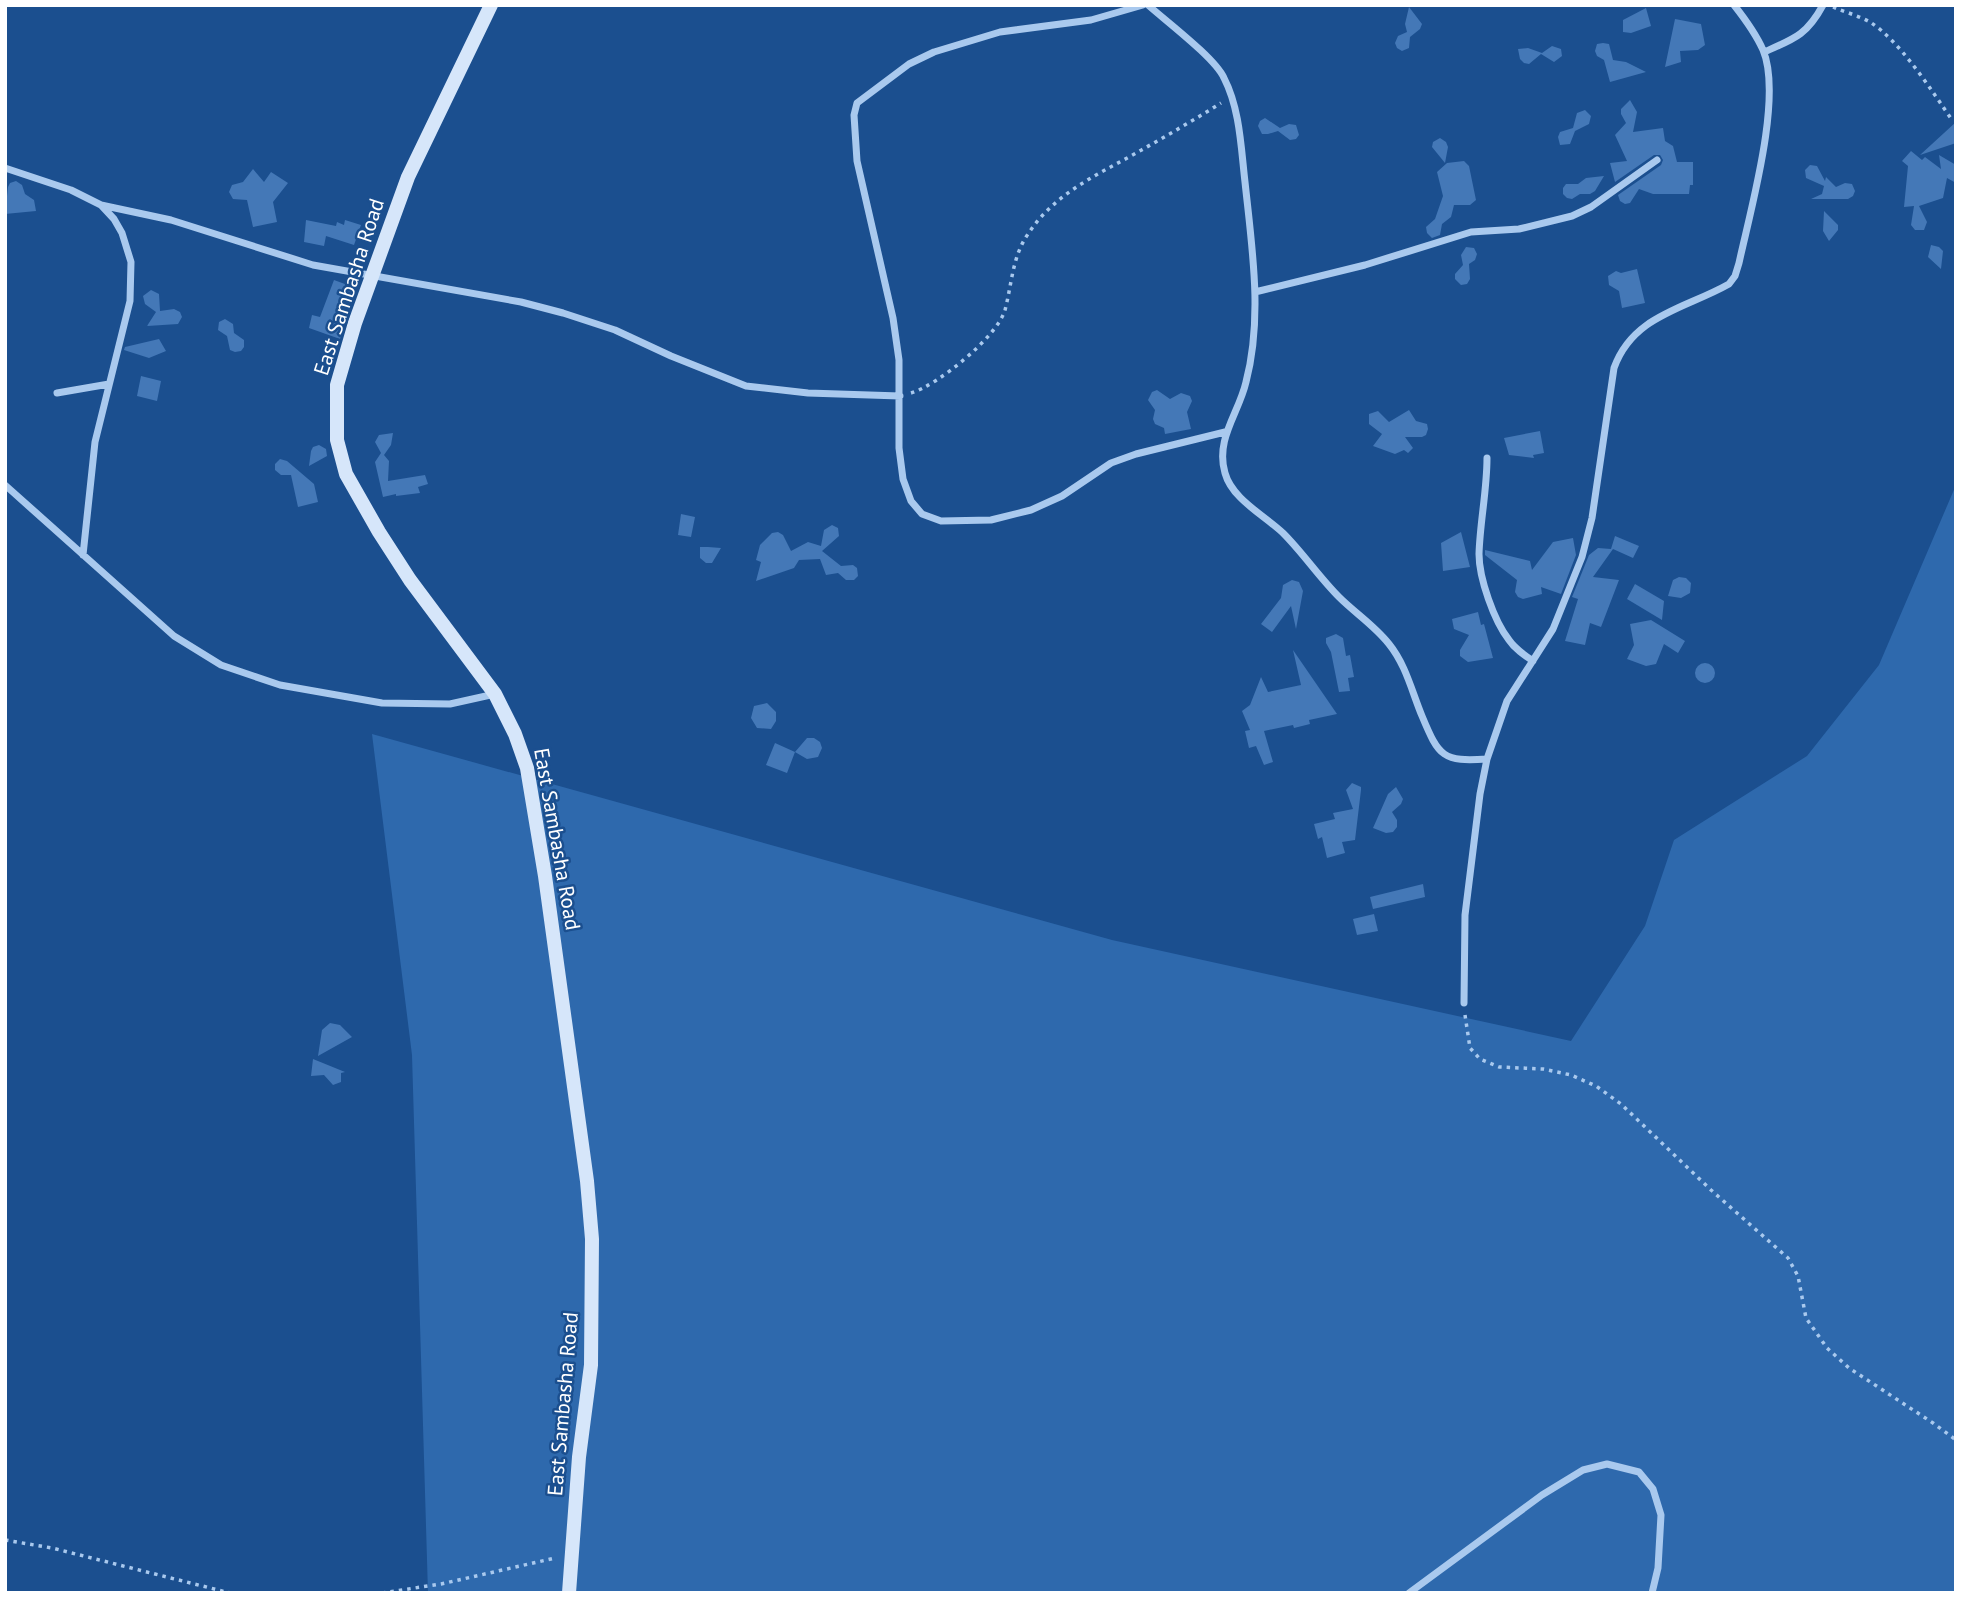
<svg xmlns="http://www.w3.org/2000/svg" width="1961" height="1598" font-family="'PT Sans',sans-serif">
  <rect width="100%" height="100%" fill="#1b4f8f"/>
  <path fill="#2e69ad" d="M1956 485V1593H428L412 1055 372 734 1112 940 1571 1041 1645 926 1674 840 1807 756 1879 665Z"/>
  <path fill="#4478b7" d="M1409 7 1422 24 1420 29 1410 37 1409 48 1402 51 1397 48 1395 43 1398 36 1407 32 1405 24Z
    M1646 8 1651 26 1631 33 1623 32V20Z
    M1675 19 1701 24 1705 45 1698 50 1680 51 1681 62 1665 67Z
    M1603 43 1609 44 1613 60 1626 62 1646 72 1610 82 1604 60 1597 56 1595 51 1597 44Z
    M1552 46 1561 49 1562 56 1554 62 1541 54 1529 64 1524 63 1520 59 1518 49 1528 48 1542 53Z
    M1630 100 1637 112 1633 132 1663 128 1665 141 1673 146 1677 162H1693V185H1690L1689 194H1653L1639 189 1630 203 1625 204 1620 201 1618 195 1661 165 1663 160 1660 155H1654L1615 182 1610 163 1627 161 1615 135 1626 123 1621 114V109Z
    M1585 110 1591 116 1589 124 1575 131 1570 144 1560 145 1558 137 1560 132 1573 128 1577 113Z
    M1265 118 1280 128 1289 124 1296 125 1299 135 1296 139 1290 140 1278 131 1268 134H1262L1258 126 1260 121Z
    M1956 122V143L1920 155Z
    M1440 138 1446 142 1448 147 1445 163 1432 147 1433 142Z
    M1911 151 1922 160 1925 157 1941 169 1939 155 1956 165V183L1947 178 1943 198 1919 206 1927 222 1924 230H1915L1911 225 1914 206 1904 207 1908 166 1902 161Z
    M1464 161 1469 166 1476 200 1470 205H1454L1451 217 1442 224 1440 235 1432 238 1427 233 1426 227 1435 219 1443 196 1437 172 1447 163Z
    M1810 165 1817 166 1825 181 1826 177 1836 187 1845 183 1852 184 1855 191 1853 196 1848 199H1811L1822 194 1824 186 1806 178 1805 170Z
    M253 169 264 182 271 172 288 183 273 202 277 222 253 227 247 200 233 199 229 192 232 185 243 182Z
    M1604 176 1595 191 1590 194H1580L1572 199 1567 198 1563 194V188L1566 184H1578L1586 178Z
    M16 181 22 185 25 194 34 200 36 211 5 214 8 187 10 183Z
    M1824 211 1838 225V230L1829 241 1823 231Z
    M306 220 336 226 337 222 344 225 345 220 361 225 354 245 326 236 324 246 304 242Z
    M1931 245 1939 247 1943 251 1941 269 1928 257Z
    M1466 247 1474 248 1477 254 1475 260 1469 264 1470 279 1467 284 1461 285 1455 279V274L1463 265 1461 255Z
    M1637 269 1645 303 1622 308 1619 291 1609 285 1608 276 1616 271 1621 273Z
    M334 280 353 287 341 321 345 322 340 339 309 328 312 315 320 317Z
    M151 290 159 294 160 311 174 309 180 312 182 317 178 324 147 326 156 312 145 304 143 296Z
    M225 319 233 324 234 333 244 340V347L241 351 235 352 230 350 227 336 218 330 219 322Z
    M159 339 166 351 149 358 124 350 125 347Z
    M141 376 161 381 157 401 137 396Z
    M1157 390 1170 399 1181 393 1190 396 1192 401 1187 412 1191 429 1165 434 1164 428 1155 424 1153 419 1155 410 1148 400 1152 392Z
    M1409 410 1416 421 1427 424 1428 429 1426 435 1422 437H1405L1413 448 1408 453 1404 450 1395 454 1373 446 1382 434 1369 424V414L1378 411 1389 422Z
    M1540 431 1544 453 1533 455 1534 458 1509 455 1504 438Z
    M393 433 391 445 384 455 389 461 388 481 425 475 428 484 418 487 420 493 396 496V494L383 497 375 462 381 453 375 442 379 435Z
    M319 445 326 449 327 456 309 466 311 451 313 447Z
    M280 459 287 461 314 484 318 502 298 507 291 475H281L275 470V464Z
    M681 514 695 517 691 537 678 535Z
    M832 525 838 528 839 536 822 551 841 566 853 565 857 568 858 576 854 580H846L838 573 826 575 820 559 799 560 794 568 756 581 761 562 756 560 760 545 772 533 778 532 783 535 791 551 808 542 821 546 824 530Z
    M1461 532 1470 567 1443 571 1441 543Z
    M1615 536 1639 546 1633 558 1613 549 1593 577 1619 580 1601 627 1590 623 1585 645 1565 641 1578 599 1572 597 1589 555 1598 548 1611 549Z
    M1573 538 1576 555 1561 594 1541 587 1542 594 1523 599 1518 597 1515 592 1517 580 1485 555V550L1530 561 1532 570 1553 542Z
    M700 547H708L721 548 712 563H706L700 558Z
    M1679 577 1686 578 1691 583 1690 593 1681 598 1668 596 1673 580Z
    M1292 580 1299 582 1303 591 1296 629 1291 606 1272 632 1261 624 1281 598 1283 585Z
    M1635 584 1664 601 1662 620 1627 599Z
    M1478 612 1481 625 1484 624 1493 658 1468 662 1460 656V650L1469 635 1454 629 1452 619Z
    M1651 620 1685 641 1678 653 1664 644 1656 664 1646 666 1627 659 1634 645 1630 624Z
    M1336 634 1343 638 1346 656 1350 655 1354 677 1348 678 1350 691 1339 692 1331 652 1326 643V638Z
    M1293 650 1337 714 1309 720 1310 724 1294 728 1293 725 1264 731 1273 762 1264 765 1256 746 1249 748 1245 731 1250 730 1242 711 1250 705 1261 677 1268 692 1301 685Z
    M1695 673a10 10 0 1 1 20 0a10 10 0 1 1-20 0Z
    M767 703 776 712V721L771 729 757 728 751 718 754 706Z
    M807 738H814L820 742 822 748 818 757 807 759 795 752 787 773 766 765 775 743 795 752Z
    M1352 783 1361 787V790L1355 840 1342 842 1345 853 1327 858 1322 837 1318 839 1314 824 1335 819 1333 813 1353 809 1346 790Z
    M1396 787 1403 799 1401 804 1392 812 1397 820V827L1393 832 1386 833 1373 828 1388 794Z
    M1423 884 1425 897 1373 909 1370 897Z
    M1374 914 1378 931 1357 935 1353 919Z
    M330 1023 340 1025 352 1037 318 1056 322 1030Z
    M313 1059 345 1072 341 1073V1082L333 1085 324 1075 311 1076Z"/>
  <g fill="none" stroke-linecap="round" stroke-linejoin="round">
    <path stroke="#a9c9ee" stroke-width="3.5" stroke-dasharray="3.5 5" stroke-linecap="butt" d="M1833 7C1845 12 1859 16 1870 22 1900 41 1932 91 1952 120
      M911 393C938 385 997 337 1005 310 1012 284 1012 257 1028 234 1055 193 1097 175 1138 152 1166 136 1194 120 1221 103
      M1465 1015 1470 1048 1480 1059 1499 1067 1543 1069 1571 1075 1596 1086 1621 1104 1711 1190 1788 1258 1798 1276 1806 1318 1827 1348 1849 1368 1933 1423 1956 1440
      M5 1540 52 1548 230 1593
      M382 1593 441 1584 555 1558"/>
    <path stroke="#a9c9ee" stroke-width="7" d="M1143 5 1091 20 1000 32 934 52 909 64 857 103 854 115 857 161 893 318 899 360V448L903 479 911 501 922 514 941 521 991 520 1031 510 1062 496 1111 463 1136 454 1225 432
      M1148 5C1167 22 1215 58 1224 78 1240 109 1241 148 1245 182 1252 248 1263 317 1246 382 1239 413 1215 439 1225 473 1232 499 1264 515 1283 533 1303 553 1319 577 1339 597 1355 613 1375 626 1389 644 1406 665 1412 692 1422 716 1439 757 1443 762 1487 759
      M1764 52C1794 39 1807 35 1823 5
      M5 168 71 190 101 205 114 219 122 233 131 262 130 301 95 442 83 555
      M101 205 171 220 313 265 521 302 563 313 615 330 671 356 746 386 808 393 900 396
      M1255 292 1365 265 1471 232 1519 229 1572 216 1591 207 1657 160
      M57 393 109 384
      M1487 458C1487 490 1480 522 1479 554 1479 578 1494 621 1509 640 1515 649 1524 655 1533 661
      M5 485 174 636 221 665 280 685 382 703 450 704 495 694
      M1464 1003 1465 915 1480 794 1487 759 1507 701 1553 629 1582 557 1592 518 1614 368C1633 315 1685 309 1729 284L1735 276 1739 263C1750 212 1783 97 1763 50 1756 34 1745 19 1734 5
      M1409 1593 1542 1495 1583 1470 1607 1464 1639 1472 1653 1489 1661 1515 1658 1568 1652 1593"/>
    <path stroke="#d6e6fa" stroke-width="14" d="M491 5 408 177 355 323 337 385V440L346 474 379 532 410 580 495 694 515 734 527 768 545 876 587 1181 592 1239 591 1365 579 1457 569 1593"/>
  </g>
  <g text-anchor="middle" stroke-width="5" stroke-linejoin="round" paint-order="stroke">
    <g font-size="21" fill="#fff" stroke="#1b4f8f">
      <text transform="translate(349 287) rotate(-72)" y="7">East Sambasha Road</text>
      <text transform="translate(557 839) rotate(80)" y="7">East Sambasha Road</text>
      <text transform="translate(563 1404) rotate(-85)" y="7">East Sambasha Road</text>
    </g>
  </g>
  <rect width="1961" height="1598" fill="none" stroke="#ffffff" stroke-width="14"/>
</svg>
